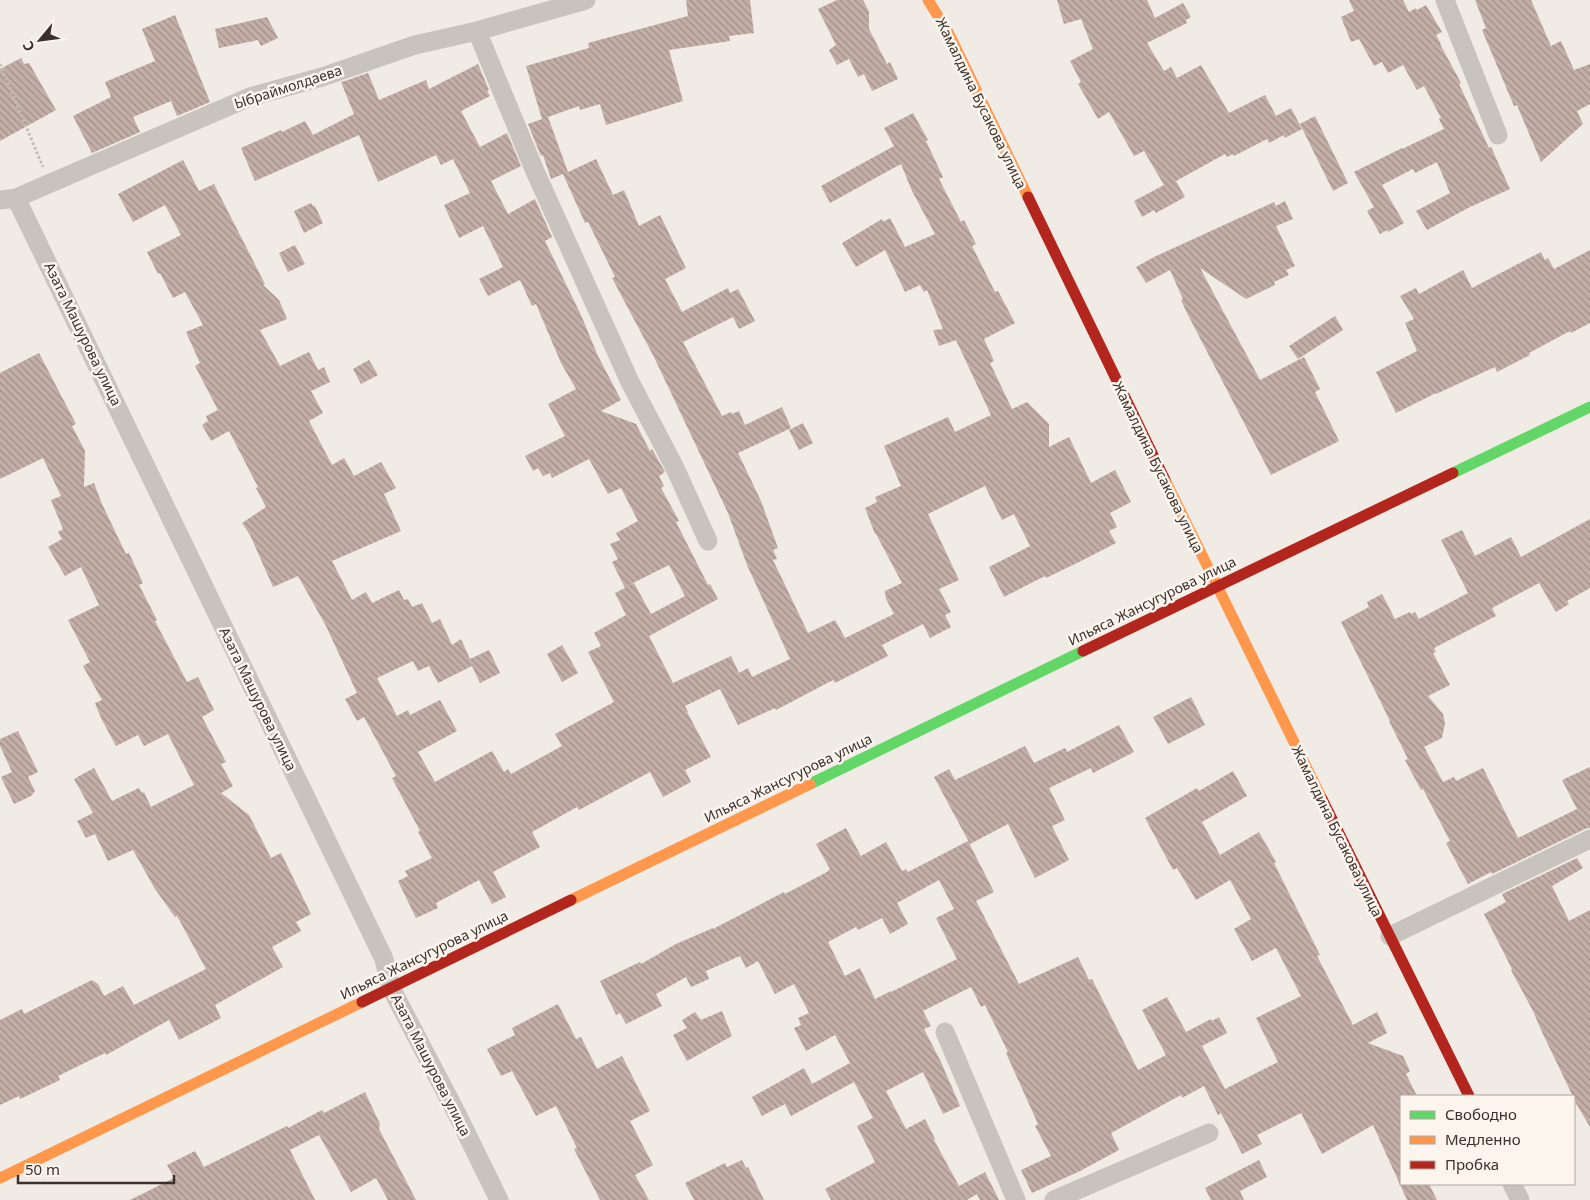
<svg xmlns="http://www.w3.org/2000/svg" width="1590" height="1200" font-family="'Noto Sans',sans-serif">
  <defs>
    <pattern id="building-back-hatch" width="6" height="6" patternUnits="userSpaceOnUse" patternTransform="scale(1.25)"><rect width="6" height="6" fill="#c3afa7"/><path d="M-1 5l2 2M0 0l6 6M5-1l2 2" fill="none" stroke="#a08f88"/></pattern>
  </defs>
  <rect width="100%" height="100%" fill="#f0ebe5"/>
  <path fill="url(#building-back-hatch)" fill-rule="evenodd" d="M686 0H750L754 33 729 36 730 41 669 50 683 101 606 125 600 104 580 110 579 106 548 117 568 172 596 159 613 195 624 190 639 226 660 215 686 268 665 279 682 312 728 288 730 293 738 289 755 321 739 329 733 317 683 342 722 416 731 412 732 414 739 411 745 425 782 407 791 428 738 453 761 501 778 548 773 550 777 559 773 560 808 633 835 620 845 638 894 614 886 599 885 591 902 583 876 534H875L865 508 877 502 875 497 901 486 884 446 948 417 955 432 991 415 956 340 939 346 933 330 943 329 927 290 924 292 920 285 905 292 885 250 856 267 842 243 882 219 883 222 890 218 905 247 935 234 912 191 901 164 830 203 821 186 894 146 884 128 913 113 928 140 926 141 943 177 939 179 961 222 964 220 976 244 972 246 995 292 998 291 1015 323 984 339 994 361 990 363 1012 409 1027 402 1049 424V447L1069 437 1091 483 1115 470 1131 502 1110 513 1117 527 1109 531 1116 543 1081 561 1046 578 1045 576 1004 597 989 567 1030 546 1014 514 1002 520 985 486 928 514 959 580 939 589 951 612 945 615 951 627 930 638 923 624 882 645 888 656 835 683 833 680 776 710 775 708 738 725 720 689 685 706 688 712H687L711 757 685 770 691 782 663 797 650 772 579 810 577 807 532 832 540 847 493 872 506 897 492 904 479 880 436 903 438 908 416 918 398 881 408 876 405 871 432 858 418 832 420 831 392 778 396 776 364 717 357 721 345 699 357 693 326 626 298 576 273 587 250 535 242 523 266 507 256 488 258 487 229 431 211 441 202 425 208 421 206 416 218 410 195 366 200 363 186 332 203 325 185 292 173 298 160 273 158 274 147 252 181 235 165 205 133 222 118 194 183 160 199 191 214 184 265 284 263 285 279 300 287 319 260 330 280 366 309 352 318 370 324 367 330 382 311 391 323 413 309 421 332 465 344 458 354 476 381 462 396 488 384 494 401 531 332 561 352 600 366 592 372 603 399 590 404 600 408 599 412 607 422 603 432 623 440 619 452 645 461 639 470 659 489 650 500 673 480 683 472 666 438 683 429 666 418 671 413 661 377 678 397 716 408 710 410 715 440 700 457 731 418 752 435 782 492 751 504 772 508 769 511 774 562 746 555 734 614 702 588 652 601 646 594 633 626 615 615 593 625 588 612 562 618 559 610 544 620 540 616 533 638 521 621 488 608 494 589 459 552 478 550 473 543 476 538 468 533 471 525 456 565 436 548 404 576 389 561 363 536 304 532 306 520 280 488 296 479 279 503 267 483 226 459 238 444 205 470 193 453 159 441 165 436 155 378 182 359 135 255 181 241 148 281 130 282 132 305 121 313 135 354 114 341 82 345 81 368 73 379 100 426 80 429 89 478 64 489 90 487 91 490 96 461 111 480 147 507 133 521 166 491 181 508 214 535 199 552 237 545 241 581 315 598 356 621 400 601 411 636 424 650 451 652 449 665 472 659 476 664 486 661 488 679 521 676 522 708 585 710 584 718 599 649 636 673 683 731 656 739 673 748 668 752 677 790 659 747 565 728 513 654 357 612 278 615 277 588 222 585 223 563 174 551 179 543 155 541 156 528 124 542 119 526 66 589 48 588 43 688 16ZM669 565 685 596 651 614 634 583 627 586Z
    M837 0H863L869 12V29L887 64 890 62 898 79 872 91 864 74 858 77 849 59 837 65 829 50 836 45 818 9Z
    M1057 0H1147L1155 18 1183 3 1191 17 1186 20 1187 23 1147 43 1164 71 1171 67 1177 78 1201 65 1229 113 1265 95 1276 116 1291 108 1302 129 1285 138 1284 135 1269 143 1267 139 1234 156 1233 154 1227 157 1225 154 1176 181 1185 197 1156 213 1154 210 1142 217 1134 201 1164 185 1144 151 1134 156 1109 112 1098 119 1078 84 1081 82 1070 61 1093 49 1081 19 1064 24Z
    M1349 0H1403L1409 12 1416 8 1417 10 1426 5 1442 32 1436 35 1441 44H1440L1461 83 1459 84 1489 148 1491 147 1510 189 1470 207 1427 230 1416 211 1450 193 1437 162 1415 173 1413 169 1382 185 1404 223 1388 232 1387 230 1380 234 1367 211 1374 207 1354 172 1402 148V149L1444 129 1439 119 1441 118 1424 86 1417 90 1403 65 1388 73 1382 62 1374 66 1359 39 1351 42 1341 17 1354 11Z
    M1475 0H1531L1551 46 1561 41 1574 70 1590 64V104L1577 111 1583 124 1541 162 1517 105 1514 106 1482 30 1486 28Z
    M175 15 210 102 177 116 171 101 133 117 140 132 92 153 73 116 111 97 105 82 155 61 142 29Z
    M267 17 278 38 261 46 258 40 219 48 215 29Z
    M21 58 24 64 29 63 56 110 0 141V69Z
    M1315 116 1348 183 1333 191 1300 124Z
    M1285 201 1293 219 1276 226 1295 266 1286 270 1289 275 1274 282 1275 285 1246 299 1200 268 1260 380 1304 357 1320 389 1315 392 1339 441 1271 475 1187 313 1181 300 1183 299 1170 270 1146 283 1136 267 1154 257 1274 202 1276 206Z
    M311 203 314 207 315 206 323 223 304 233 294 211Z
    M295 245 305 264 288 272 279 253Z
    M1590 250V323L1571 333 1570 331 1529 353 1530 355 1497 372 1495 367 1436 394V393L1396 413 1376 372 1417 351 1405 323 1414 319 1400 296 1416 288 1419 294 1463 270 1472 288 1541 252 1545 260 1548 258 1554 269Z
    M1335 316 1343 330 1298 359 1289 346Z
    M39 353 76 424 72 426 85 451 84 487 94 483 102 504 126 554 129 553 143 583 139 585 157 620 155 621 187 682 198 677 214 710 202 717 226 762 221 764 233 786 221 793 249 815 271 858 281 853 311 914 296 922 301 931 272 947 283 967 215 1005 221 1018 179 1040 169 1020 106 1055 105 1053 58 1076 60 1080 20 1099 19 1096 0 1105V1020L22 1009 24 1014 92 980 98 984 104 996 123 986 134 1005 206 969 177 916 175 917 155 889 133 850 108 861 95 834 86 838 77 821 93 813 74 779 94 768 112 801 139 788 142 793 144 792 151 807 194 785 168 734 144 746 138 735 116 746 101 718 95 703 102 700 83 666 90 662 68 620 99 605 81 567 65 576 48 547 62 539 58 532 63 529 51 500 61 496 43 458 0 479V373Z
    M369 360 378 375 361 384 353 369Z
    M803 423 813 443 799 450 789 430Z
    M1590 519V588L1567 601 1569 604 1556 612 1539 583 1492 608 1496 616 1434 648 1436 652 1433 653 1450 685 1428 696 1443 714 1445 723 1442 738 1424 747 1443 782 1454 777 1456 781 1483 768 1518 838 1577 809 1562 780 1590 767V828H1587L1492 874 1491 872 1468 884 1446 843 1450 841 1423 789 1421 790 1405 760 1408 759 1389 721H1390L1341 622 1369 607 1367 602 1382 594 1395 619 1410 612 1411 614 1415 612 1419 619 1468 593 1441 540 1462 530 1475 556 1511 537 1521 557Z
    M562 645 578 673 562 682 547 654Z
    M1191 697 1205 725 1168 744 1153 717Z
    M1119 725 1134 752 1093 773 1091 768 1049 788 1065 820 1052 826 1069 860 1035 878 1008 824 970 844 934 777 949 769 955 780 1025 746 1034 763 1065 748 1067 752Z
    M18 731 38 772 28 777 35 791 31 796 14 804 1 777 12 772 0 746V739Z
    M1233 771 1247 796 1202 822 1220 855 1259 832 1276 862 1274 863 1320 955 1317 956 1353 1025 1377 1012 1387 1033 1368 1043 1403 1056 1410 1071 1406 1074 1417 1096H1401V1184H1429L1437 1200H1407L1373 1125 1322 1154 1301 1113 1257 1135 1262 1144 1242 1154 1221 1113 1218 1115 1204 1086 1182 1098 1181 1095 1111 1133 1119 1150 1080 1171 1032 1193 1021 1170 1051 1156 1035 1126 1038 1124 1006 1053 1008 1052 985 1005 981 1007 971 987 923 1011 931 1026 924 1029 941 1062 960 1106 943 1114 923 1072 886 1091 906 1129 925 1119 935 1139 934 1140 959 1186 985 1172 999 1200H980L977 1194 967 1200H831L825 1189 875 1162 857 1126 873 1118 854 1082 791 1116 785 1104 762 1116 752 1097 804 1068 812 1084 850 1063 835 1035 806 1051 794 1028 801 1025 798 1018 809 1013 794 984 775 994 758 961 746 968 740 956 706 971 709 979 691 987 686 977 656 994 662 1006 626 1024 620 1013 616 1015 600 981 640 962 641 964 676 944 713 928V929L784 892 785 894 827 872 830 869 816 844 846 828 861 856 886 842 902 871 906 869 908 872 968 841 994 892 976 901 1019 984 1078 957 1089 980 1092 979 1138 1070 1166 1055 1142 1010 1167 997 1186 1032 1211 1019 1212 1021 1219 1017 1227 1033 1202 1046 1225 1089 1278 1062 1256 1018 1301 996 1276 948 1252 961 1234 929 1251 919 1230 880 1196 900 1177 868 1173 870 1145 818 1197 788 1199 791ZM939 880 954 909 936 918 957 959 891 992V991L875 999 860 968 845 976 828 942 856 927 858 930 882 918 890 934 908 924 897 903Z
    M1577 858 1583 868 1552 886 1569 921 1590 910V1127L1577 1105 1542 1032 1533 1011 1511 970 1512 969 1484 914 1506 902 1502 894Z
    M558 1004 576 1039 581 1037 597 1069 622 1056 650 1111 630 1121 653 1165 635 1175 649 1200H600L574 1149 577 1148 556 1106 536 1116 512 1071 501 1076 487 1049 515 1035 512 1028Z
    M722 1011 732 1036 687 1061 673 1035 687 1028 682 1020 695 1012 701 1020Z
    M365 1092 380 1124 379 1129 416 1200H388L376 1178 351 1192 319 1135 290 1150 315 1200H130L174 1178 167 1165 195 1151 204 1167 287 1126 288 1128 322 1110 324 1113Z
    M742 1160 746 1168 748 1167 764 1200H694L685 1183 725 1163 727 1167Z
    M1259 1160 1267 1177 1240 1191 1244 1200H1211L1205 1188Z"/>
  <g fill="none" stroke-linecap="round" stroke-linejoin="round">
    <path stroke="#c2bbb6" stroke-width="3" stroke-dasharray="2.5 2.5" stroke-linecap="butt" d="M0 64 43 167"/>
    <path stroke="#c9c3be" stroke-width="19" d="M1445 0 1498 135
      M477 31 534 169 630 382 675 468 708 541
      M16 198 384 959 391 988 457 1114 499 1200
      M0 200 16 198 250 97 322 77 415 45 477 31 586 0
      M1390 936 1590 839
      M945 1032 1016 1200
      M1512 1184 1520 1200
      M1054 1200 1209 1133"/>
    <path stroke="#63d668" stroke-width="11" d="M1453 473 1590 407
      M810 784 1083 651"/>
    <path stroke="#ff974d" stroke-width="11" d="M928 0 948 32 1028 197
      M1165 480 1322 799
      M571 900 810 784
      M0 1178 362 1002"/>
    <path stroke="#b3261e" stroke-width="11" d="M1028 197 1165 480
      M1083 651 1453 473
      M1322 799 1469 1096
      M362 1002 571 900"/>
  </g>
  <g text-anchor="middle" stroke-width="5" stroke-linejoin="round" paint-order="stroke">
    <g font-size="14" fill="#3b302b" stroke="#fbf5ee">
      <text transform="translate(288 87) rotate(-18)" y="5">Ыбраймолдаева</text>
      <text transform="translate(981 103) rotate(64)" y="5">Жамалдина Бусакова улица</text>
      <text transform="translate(83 334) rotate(64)" y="5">Азата Машурова улица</text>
      <text transform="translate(1158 467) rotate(64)" y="5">Жамалдина Бусакова улица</text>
      <text transform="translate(1152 601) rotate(-26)" y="5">Ильяса Жансугурова улица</text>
      <text transform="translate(258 699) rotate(64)" y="5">Азата Машурова улица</text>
      <text transform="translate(788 778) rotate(-26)" y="5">Ильяса Жансугурова улица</text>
      <text transform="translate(1337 831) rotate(64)" y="5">Жамалдина Бусакова улица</text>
      <text transform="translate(424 955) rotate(-26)" y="5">Ильяса Жансугурова улица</text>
      <text transform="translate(431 1065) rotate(63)" y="5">Азата Машурова улица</text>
    </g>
  </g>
  <rect x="1400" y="1095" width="175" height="90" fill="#fbf5ee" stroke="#aea6a0"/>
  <rect x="1410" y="1111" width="25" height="8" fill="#63d668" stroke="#aea6a0"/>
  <text x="1445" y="1120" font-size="15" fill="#3b302b">Свободно</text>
  <rect x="1410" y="1136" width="25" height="8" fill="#ff974d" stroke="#aea6a0"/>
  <text x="1445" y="1145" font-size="15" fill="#3b302b">Медленно</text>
  <rect x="1410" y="1161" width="25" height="8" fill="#b3261e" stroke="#aea6a0"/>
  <text x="1445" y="1170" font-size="15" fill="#3b302b">Пробка</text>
  <g transform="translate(40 40) rotate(241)" stroke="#fbf5ee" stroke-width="4" paint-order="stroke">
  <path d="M0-4L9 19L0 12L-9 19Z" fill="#3b302b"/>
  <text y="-8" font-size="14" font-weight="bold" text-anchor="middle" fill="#3b302b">С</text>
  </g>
  <path d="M18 1175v8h156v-8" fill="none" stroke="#3b302b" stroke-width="2.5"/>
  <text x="25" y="1175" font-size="15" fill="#3b302b" stroke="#fbf5ee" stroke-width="4" paint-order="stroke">50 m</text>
</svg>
